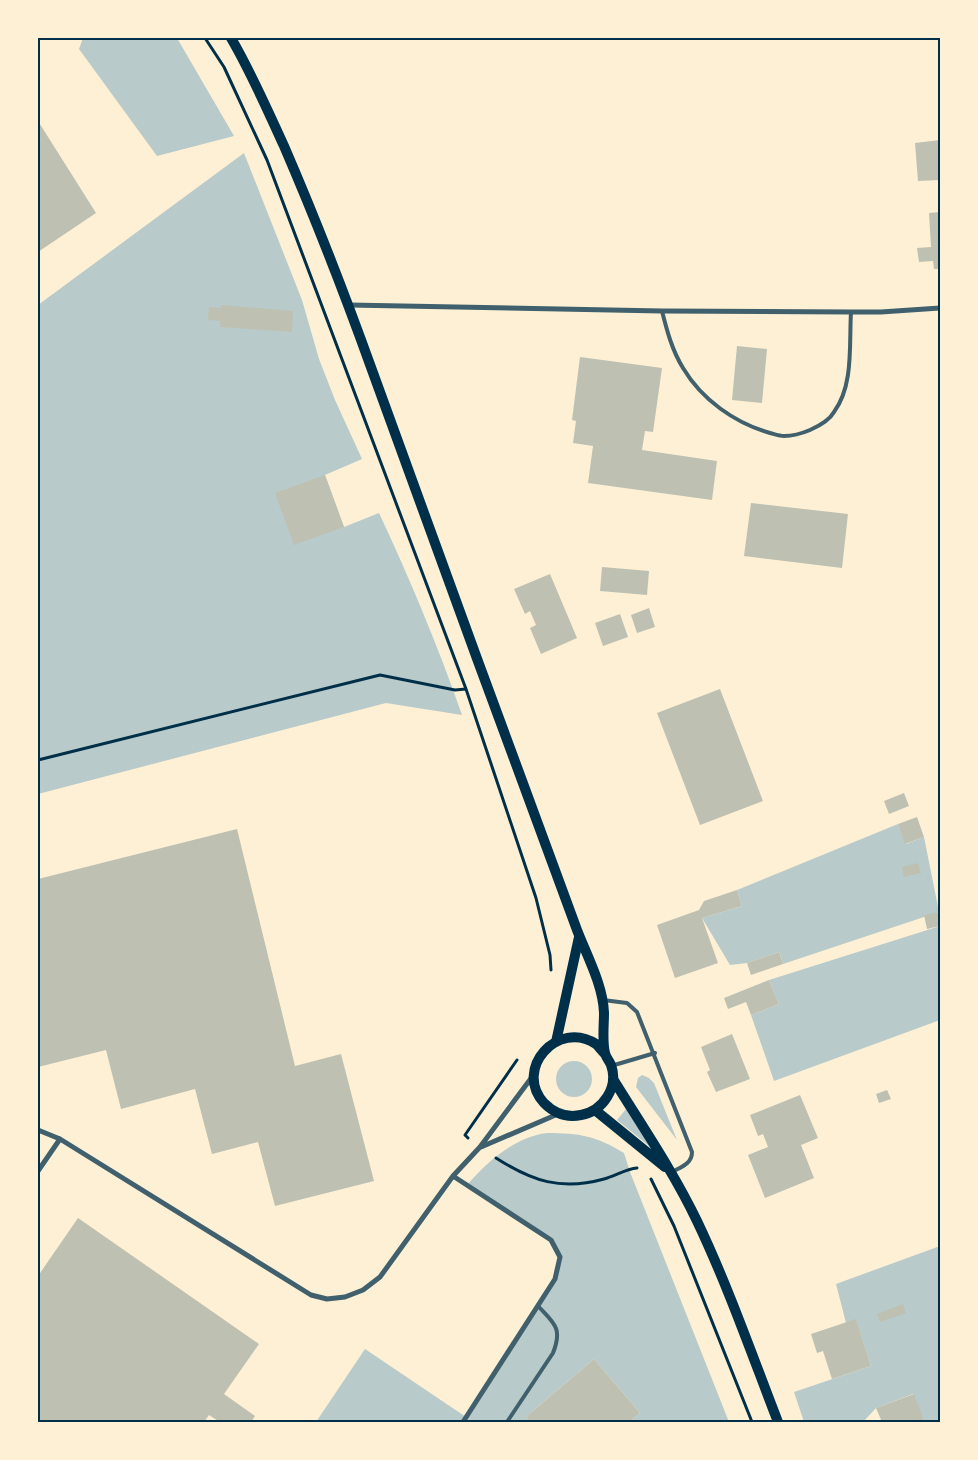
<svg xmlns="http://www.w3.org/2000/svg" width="978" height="1460" font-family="'Golos Text',sans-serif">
  <rect width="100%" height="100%" fill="#fdf0d5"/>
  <path fill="#b9caca" d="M83 38H177L234 136 157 156 79 49Z
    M244 153 302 300 319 359 335 400 362 459 325 475 344 527 379 513C410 579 438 646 462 715L386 703 38 794V305Z
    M898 824 906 844 924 837 939 912 783 964 779 952 747 963 730 965 702 918 742 906 737 890Z
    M940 926V1020L774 1081 751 1015 779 1004 769 980Z
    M556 1079a18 18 0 1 1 36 0a18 18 0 1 1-36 0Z
    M642 1075 649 1078 654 1083 677 1140 636 1087 638 1078Z
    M626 1109 654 1150 617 1120Z
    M547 1133C580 1133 596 1136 624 1153L630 1172 729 1422H629L640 1413 594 1359 526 1417 530 1422H316L365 1349 466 1417 555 1279 560 1257 551 1240 467 1185C488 1161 515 1137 547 1133Z
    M940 1246V1422H925L913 1394 876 1408 863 1422H804L794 1392 871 1366 856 1320 846 1323 836 1284Z"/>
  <path fill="#bec0b2" d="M38 121 96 213 38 252Z
    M940 140V180L918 181 915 143Z
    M940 212V269H934L933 261 919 262 917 248 931 247 929 213Z
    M221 305 293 311 292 332 220 327V321L208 320 209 307 221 308Z
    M737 346 767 349 762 403 732 400Z
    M580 357 662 368 653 432 645 431 642 450 717 461 712 500 588 483 593 446 573 443 576 421 572 420Z
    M325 475 344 527 294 545 275 493Z
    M751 503 848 514 842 568 744 556Z
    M602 567 649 571 647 595 600 591Z
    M550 574 577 638 541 654 530 628 536 625 530 611 525 614 514 589Z
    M649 608 655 627 637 633 631 615Z
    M620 614 628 637 603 646 595 623Z
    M720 689 763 801 700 825 657 713Z
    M904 793 909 806 889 814 884 801Z
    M917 817 924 837 905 844 898 824Z
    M237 829 295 1066 341 1054 374 1181 275 1206 258 1142 212 1154 195 1089 121 1109 106 1050 38 1067V879Z
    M918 863 921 873 904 877 902 867Z
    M737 890 742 906 702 918 718 963 675 978 657 925 699 910 704 901Z
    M939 912 940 926 927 929 924 915Z
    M779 952 783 964 751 975 747 963Z
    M769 980 779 1004 751 1015 746 1002 728 1009 724 998Z
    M732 1034 750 1079 716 1092 707 1072 710 1070 701 1047Z
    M887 1090 891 1099 879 1103 876 1094Z
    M800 1095 818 1138 801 1145 814 1178 765 1198 748 1155 768 1147 763 1134 758 1136 750 1115Z
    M78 1218 259 1344 224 1394 255 1416 251 1422H220L209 1415 204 1422H38V1276Z
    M903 1304 906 1313 880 1322 877 1314Z
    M856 1319 871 1366 832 1379 823 1351 817 1353 811 1334Z
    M594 1359 640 1413 629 1422H530L526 1417Z
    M914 1394 925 1422H882L876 1408Z"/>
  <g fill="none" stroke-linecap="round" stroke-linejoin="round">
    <path stroke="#003049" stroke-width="3" d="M205 38 224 67 267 160 466 689 536 898 550 955 551 970
      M38 760 380 675 455 690 466 689
      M468 1138 465 1135 517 1060
      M496 1158C532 1181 561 1191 604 1179 615 1176 626 1169 637 1168
      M651 1179 674 1226 752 1422"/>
    <path stroke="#3f606c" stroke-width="4" d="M662 311C667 331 672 350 683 368 702 400 735 423 770 433 774 434 780 436 784 436 793 436 803 433 810 430 819 426 829 421 834 412 854 385 849 344 851 312
      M603 1000 627 1003 637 1012 692 1152C692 1164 681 1167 672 1172
      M611 1066 655 1053
      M507 1422 553 1353C563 1328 554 1323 538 1306"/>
    <path stroke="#3f606c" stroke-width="5" d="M349 305 662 311 851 312H881L940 308
      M38 1130 60 1139 311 1295 327 1299 345 1297 363 1290 380 1277 453 1176 480 1147 532 1077
      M481 1147 558 1114
      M38 1171 60 1139
      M453 1176 551 1240 560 1257 555 1279 463 1422"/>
    <path stroke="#003049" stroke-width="10" d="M231 38C251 72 267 109 284 146 316 220 345 295 372 370 420 503 468 635 517 767 537 821 557 876 577 930 587 956 603 985 604 1013 604 1025 602 1041 605 1053 606 1058 609 1060 611 1065 619 1087 603 1111 581 1115 567 1118 554 1113 544 1103 513 1069 558 1019 596 1044 599 1047 602 1051 605 1054
      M556 1042 579 937
      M613 1079C642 1126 673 1171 697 1221 728 1286 752 1355 778 1422
      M595 1110 665 1167"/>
  </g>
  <rect width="978" height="1460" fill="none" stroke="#fdf0d5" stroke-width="78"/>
  <rect x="39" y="39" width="900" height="1382" fill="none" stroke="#003049" stroke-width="2"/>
</svg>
